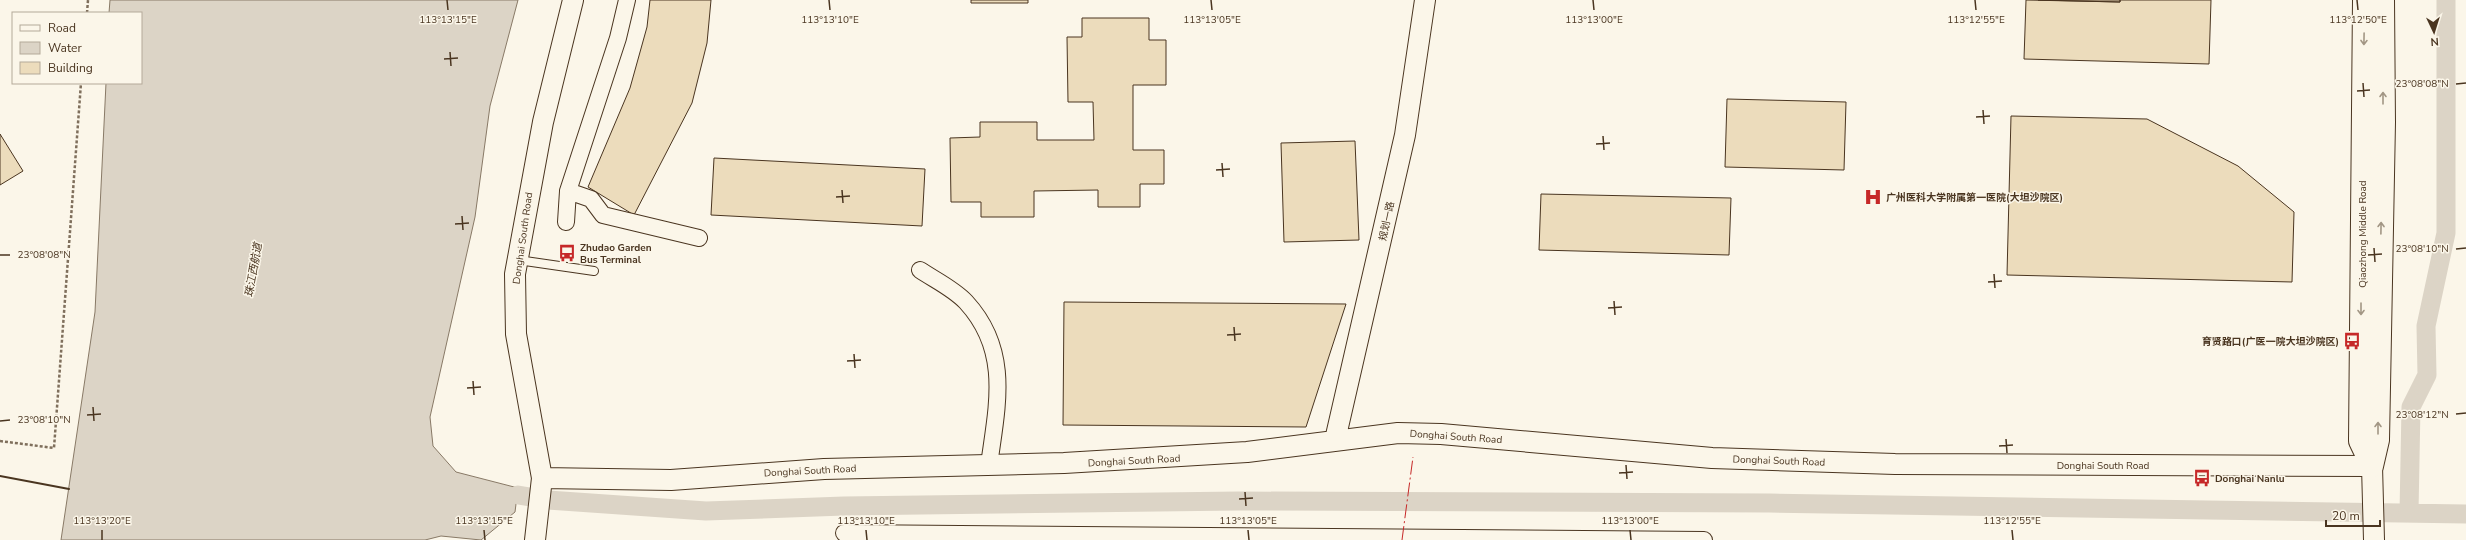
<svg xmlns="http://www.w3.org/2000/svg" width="2466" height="540" font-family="'Nunito Sans','Noto Sans SC',sans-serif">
  <rect width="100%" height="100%" fill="#fbf6e9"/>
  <path fill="#dcd4c6" stroke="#887966" d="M110 0H518L490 106 475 217 430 417 433 446 456 472 518 488 515 512 481 540 441 536 425 540H61L95 312 106 83H141V13H109Z"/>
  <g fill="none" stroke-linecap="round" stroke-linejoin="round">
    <path stroke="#dcd4c6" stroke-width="19" d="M518 495 548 500 706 511 844 506 1239 501 1770 503 2466 514
      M2409 513 2411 407 2427 375 2426 326 2446 233V0"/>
  </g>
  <path fill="#ecdcbc" stroke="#4a3520" d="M650 0H711L707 43 692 103 634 215 588 187 630 88 647 27Z
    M971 0H1028V3H971Z
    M2026 0 2120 2V0H2211L2209 64 2024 59Z
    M2038 0H2120V2Z
    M1082 18H1149V40H1166V85H1133V150H1164V184H1140V207H1098V190L1034 191V217H981V202H951L950 138 980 137V122H1037V140H1094L1093 102H1068L1067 37H1082Z
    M1727 99 1846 102 1844 170 1725 167Z
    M2011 116 2147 119 2238 166 2294 212 2292 282 2007 275Z
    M0 134 23 171 0 185Z
    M1355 141 1359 240 1284 242 1281 143Z
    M714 158 925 169 922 226 711 215Z
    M1541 194 1731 198 1729 255 1539 250Z
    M1064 302 1346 304 1306 427 1063 425Z"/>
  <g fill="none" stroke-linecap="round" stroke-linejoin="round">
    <g stroke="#4a3520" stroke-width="10">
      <path id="service" d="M518 260 594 271"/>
    </g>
    <g stroke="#4a3520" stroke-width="18">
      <path id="minor" d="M568 191 591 199 603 215 699 238
        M566 222 568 191 618 38 627 0
        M920 270C935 280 954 289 966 302 1011 351 997 406 989 465
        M844 533 1704 540"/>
    </g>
    <g stroke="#4a3520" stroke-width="22">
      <path id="tertiary" d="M1335 440 1405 135 1425 0
        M542 478 671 480 824 469 1064 463 1247 452 1398 433 1441 434 1712 458 1895 464 2372 466 2374 540
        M535 540 542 478 516 334 515 274 543 122 573 0"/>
    </g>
    <g stroke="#4a3520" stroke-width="24">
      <path id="secondary" d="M2364 0 2360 441 2372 466
        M2372 466 2378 440 2384 122 2383 0"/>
    </g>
    <path stroke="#7f6f5c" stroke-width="2.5" stroke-dasharray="3 2" stroke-linecap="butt" d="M87 13 88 0
      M0 441 54 448 81 83"/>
    <use href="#service" stroke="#fbf6e9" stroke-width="8"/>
    <use href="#minor" stroke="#fbf6e9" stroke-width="16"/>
    <use href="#tertiary" stroke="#fbf6e9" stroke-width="20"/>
    <use href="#secondary" stroke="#fbf6e9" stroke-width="22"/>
    <path stroke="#4a3520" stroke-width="2" d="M0 476 69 489"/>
    <path stroke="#c62828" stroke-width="1" stroke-dasharray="14 3 2 3" stroke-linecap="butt" d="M1402 540 1413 457"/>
  </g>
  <defs><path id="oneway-shaft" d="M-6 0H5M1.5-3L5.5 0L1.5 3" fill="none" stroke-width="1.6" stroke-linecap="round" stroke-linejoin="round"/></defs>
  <g stroke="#a29684">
    <use href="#oneway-shaft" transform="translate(2364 39) rotate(91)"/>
    <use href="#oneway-shaft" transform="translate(2383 98) rotate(-90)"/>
    <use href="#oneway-shaft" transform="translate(2381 228) rotate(-89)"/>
    <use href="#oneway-shaft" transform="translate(2361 309) rotate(90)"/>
    <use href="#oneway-shaft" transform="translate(2378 428) rotate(-90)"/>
  </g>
  <path fill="none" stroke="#4a3520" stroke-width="1.5" d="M447 0 448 10M829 0 830 10M1211 0 1212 10M1593 0 1594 10M1975 0 1976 10M2357 0 2358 10M450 52 451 66M444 59 458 58M2363 83 2364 97M2456 84 2466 83M2357 91 2370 90M1983 110 1984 124M1976 117 1990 116M1603 136 1604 150M1596 144 1610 143M1222 163 1223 177M1216 170 1230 169M842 190 843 203M836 197 850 196M462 216 463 230M455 224 469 223M2374 248 2375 262M2456 249 2466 248M0 255H10M2368 255 2382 254M1994 274 1995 288M1988 282 2002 281M1614 301 1615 315M1608 308 1622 307M1234 327 1235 341M1227 335 1241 334M854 354 855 368M847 361 861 360M473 381 474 395M467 388 481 387M93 407 94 421M2456 414 2466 413M87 415 101 414M0 421 10 420M2006 439 2007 453M1999 446 2013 445M1626 465 1627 479M1619 473 1633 472M1245 492 1246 506M1239 499 1253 498M102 530V540M484 530 485 540M866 530 867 540M1248 530 1249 540M1630 530 1631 540M2012 530 2013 540"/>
  <defs>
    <g id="hospital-bare" transform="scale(1.38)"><path d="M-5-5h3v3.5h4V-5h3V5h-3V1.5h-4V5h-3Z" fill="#c62828" stroke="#fbf6e9" stroke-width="2.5" paint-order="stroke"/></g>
    <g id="bus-bare" transform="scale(1.38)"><path d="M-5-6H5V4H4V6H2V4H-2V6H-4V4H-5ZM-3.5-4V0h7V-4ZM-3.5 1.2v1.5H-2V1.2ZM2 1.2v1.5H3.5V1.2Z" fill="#c62828" stroke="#fbf6e9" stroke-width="2.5" paint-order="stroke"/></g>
  </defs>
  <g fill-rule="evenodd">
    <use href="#hospital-bare" x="1873" y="197"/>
    <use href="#bus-bare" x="567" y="253"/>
    <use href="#bus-bare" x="2352" y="341"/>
    <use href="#bus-bare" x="2202" y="478"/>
  </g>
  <g text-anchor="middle" stroke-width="3" stroke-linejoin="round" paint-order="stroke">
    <g font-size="10" font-weight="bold" fill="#4a3520" stroke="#fbf6e9" text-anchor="start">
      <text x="1886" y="201">广州医科大学附属第一医院(大坦沙院区)</text>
      <text x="580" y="251">Zhudao Garden<tspan x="580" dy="12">Bus Terminal</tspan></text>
      <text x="2339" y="345" text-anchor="end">育贤路口(广医一院大坦沙院区)</text>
      <text x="2215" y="482">Donghai Nanlu</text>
    </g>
    <g font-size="10" fill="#4a3520" stroke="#fbf6e9">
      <text transform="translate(1386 221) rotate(-78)" y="4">规划一路</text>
      <text transform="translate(2362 234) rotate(-90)" y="4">Qiaozhong Middle Road</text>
      <text transform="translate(522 238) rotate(-82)" y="4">Donghai South Road</text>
      <text transform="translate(1456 436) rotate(4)" y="4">Donghai South Road</text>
      <text transform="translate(1134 460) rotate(-3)" y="4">Donghai South Road</text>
      <text transform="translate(1779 460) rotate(2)" y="4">Donghai South Road</text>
      <text x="2103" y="469">Donghai South Road</text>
      <text transform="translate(810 470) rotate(-3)" y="4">Donghai South Road</text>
    </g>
    <g font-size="11" font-style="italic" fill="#4a3520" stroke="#fbf6e9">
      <text transform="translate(253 270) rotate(-80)" y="4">珠江西航道</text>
    </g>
  </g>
  <g font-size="10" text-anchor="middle" fill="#4a3520" stroke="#fbf6e9" stroke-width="3" stroke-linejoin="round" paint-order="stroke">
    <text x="448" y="23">113°13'15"E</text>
    <text x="830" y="23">113°13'10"E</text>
    <text x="1212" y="23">113°13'05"E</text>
    <text x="1594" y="23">113°13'00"E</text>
    <text x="1976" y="23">113°12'55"E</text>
    <text x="2358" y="23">113°12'50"E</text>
    <text x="2422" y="87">23°08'08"N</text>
    <text x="2422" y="252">23°08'10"N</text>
    <text x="44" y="258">23°08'08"N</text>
    <text x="2422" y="418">23°08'12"N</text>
    <text x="44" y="423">23°08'10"N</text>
    <text x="102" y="524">113°13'20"E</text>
    <text x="484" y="524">113°13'15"E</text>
    <text x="866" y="524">113°13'10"E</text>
    <text x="1248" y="524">113°13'05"E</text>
    <text x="1630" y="524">113°13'00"E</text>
    <text x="2012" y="524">113°12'55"E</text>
  </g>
  <rect x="12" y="12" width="130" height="72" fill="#fbf6e9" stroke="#b4a999"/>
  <rect x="20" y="25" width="20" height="6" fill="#fbf6e9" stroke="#b4a999"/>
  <text x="48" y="32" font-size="12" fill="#4a3520">Road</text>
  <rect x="20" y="42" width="20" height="12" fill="#dcd4c6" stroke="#b4a999"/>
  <text x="48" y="52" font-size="12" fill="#4a3520">Water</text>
  <rect x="20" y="62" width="20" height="12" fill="#ecdcbc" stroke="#b4a999"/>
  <text x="48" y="72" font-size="12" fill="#4a3520">Building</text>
  <g transform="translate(2434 32) rotate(176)" stroke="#fbf6e9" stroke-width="3" paint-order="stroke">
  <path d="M0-3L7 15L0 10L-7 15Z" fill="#4a3520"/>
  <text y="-6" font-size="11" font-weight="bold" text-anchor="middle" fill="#4a3520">N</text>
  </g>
  <path d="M2326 520v6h54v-6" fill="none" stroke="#4a3520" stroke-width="2"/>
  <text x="2332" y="520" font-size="12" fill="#4a3520" stroke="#fbf6e9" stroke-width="3" paint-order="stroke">20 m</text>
</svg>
